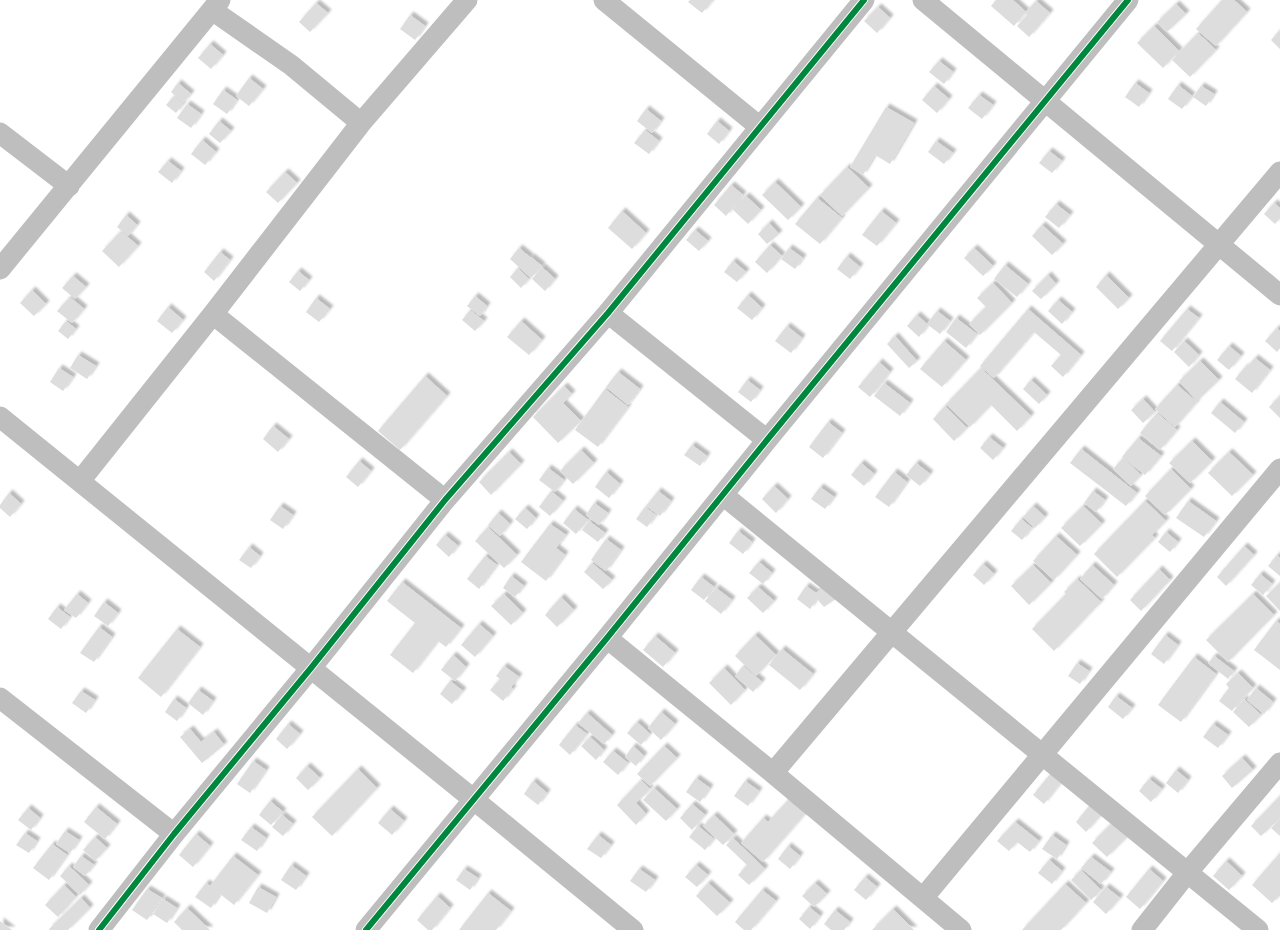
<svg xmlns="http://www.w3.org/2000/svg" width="1280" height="930" font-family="'Space Grotesk',sans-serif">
  <defs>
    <filter id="shadow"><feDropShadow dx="3.5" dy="-3.5" stdDeviation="1" flood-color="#0004"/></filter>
  </defs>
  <rect width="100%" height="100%" fill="#fff"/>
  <path fill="#ddd" filter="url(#shadow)" d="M690 0H713L702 13 688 2Z
    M996 0H1013L1026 12 1036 1 1050 13 1029 37 1017 26 1027 15 1025 13 1014 26 991 6Z
    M1222 0H1234L1247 12 1216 46 1196 29Z
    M316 3 328 13 310 32 299 22Z
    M1176 4 1186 14 1167 32 1157 22Z
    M878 7 890 18 877 33 864 21Z
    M410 15 425 26 415 40 400 29Z
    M1154 26 1179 51 1163 68 1137 43Z
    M1280 30V49L1271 40Z
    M1198 33 1216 50 1190 77 1172 60Z
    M210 44 223 55 211 69 198 58Z
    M939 61 953 72 944 84 929 72Z
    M249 78 263 89 249 106 236 96Z
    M178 83 191 94 183 103 171 92Z
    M1135 83 1149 93 1139 107 1125 97Z
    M1178 85 1192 96 1182 109 1168 99Z
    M934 86 949 99 937 113 922 100Z
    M1201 86 1214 94 1206 106 1193 97Z
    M223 90 237 100 227 114 213 104Z
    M979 95 993 105 982 119 968 108Z
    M174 96 183 104 176 113 166 105Z
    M187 104 201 114 191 128 177 118Z
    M886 107 914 123 890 164 875 155 863 175 850 167Z
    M646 109 661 121 652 133 637 121Z
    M219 121 231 131 220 143 209 134Z
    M717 121 729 131 719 144 707 134Z
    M645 130 659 141 649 154 634 143Z
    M202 140 216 152 205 165 191 154Z
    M936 141 953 153 944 164 928 152Z
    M1049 151 1062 161 1052 173 1039 163Z
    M168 161 181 171 172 183 158 172Z
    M847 167 869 188 842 216 820 195Z
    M285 172 297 183 278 203 266 192Z
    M775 182 801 207 788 220 762 195Z
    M731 185 743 195 726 216 714 205Z
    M746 196 761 210 748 224 732 209Z
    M817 198 842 218 820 244 795 224Z
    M1274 203 1280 208V218L1275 224 1264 214Z
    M1056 204 1070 215 1059 228 1045 217Z
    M622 211 646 233 632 249 608 228Z
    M881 211 896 223 877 246 862 235Z
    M126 215 137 225 128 236 117 227Z
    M769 223 779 234 767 244 758 234Z
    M1042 225 1063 244 1052 255 1032 236Z
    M695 230 708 241 699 251 686 240Z
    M121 231 138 246 119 267 102 251Z
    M770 245 782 256 767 273 755 262Z
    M519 248 530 257 524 265 531 257 542 266 531 278 510 259Z
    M789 248 803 258 795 269 781 259Z
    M974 248 993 266 983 276 964 258Z
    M220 252 230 260 214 281 204 272Z
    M847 256 860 267 850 279 837 269Z
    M733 261 746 272 737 282 724 272Z
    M1005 265 1028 284 1017 297 994 279Z
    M542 267 555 279 545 291 532 279Z
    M518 268 529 279 521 288 510 277Z
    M298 271 309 280 300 291 289 282Z
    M1048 275 1056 284 1041 299 1032 291Z
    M1106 275 1129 298 1118 309 1096 287Z
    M73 276 86 287 75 299 62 288Z
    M993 283 1012 303 980 335 969 324 986 307 977 298Z
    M32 290 46 304 34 316 20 303Z
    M748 295 762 308 752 320 737 308Z
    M475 296 487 306 480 316 467 306Z
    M70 297 84 309 72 323 57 311Z
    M316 298 330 309 319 322 306 312Z
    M1058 300 1072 312 1062 324 1048 311Z
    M168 307 183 320 172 333 157 321Z
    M1028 309 1081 355 1063 377 1051 366 1061 355 1034 332 994 378 980 366Z
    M1187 309 1199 318 1172 351 1160 341Z
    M470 310 484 321 475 331 462 320Z
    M937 311 950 321 940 334 928 325 919 337 907 326 917 315 927 324Z
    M956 318 977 334 966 348 946 332Z
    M66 321 76 329 68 339 58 331Z
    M521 321 542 340 529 355 507 337Z
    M787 326 802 338 791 353 775 341Z
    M1277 328 1280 331V348L1277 352 1265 341Z
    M895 336 917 361 909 368 887 344Z
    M944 341 966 360 942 387 920 369Z
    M1184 341 1199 355 1189 367 1174 352Z
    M1229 346 1241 356 1229 370 1217 360Z
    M78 355 96 366 87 379 70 368Z
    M1255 358 1270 370 1252 393 1235 379 1245 367 1246 368Z
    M1200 361 1219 380 1197 401 1179 381Z
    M879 362 890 372 870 397 858 387Z
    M59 368 73 377 63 391 50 382Z
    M981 368 1031 416 1017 431 991 405 970 427 946 404Z
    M618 372 640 389 628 405 606 387Z
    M425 376 447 396 400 450 378 431Z
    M747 380 760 390 751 402 738 392Z
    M1031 380 1047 395 1039 404 1023 389Z
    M884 383 910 403 900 416 874 396Z
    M1177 385 1197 402 1175 427 1155 409Z
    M564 386 572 394 563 403 581 421 558 443 533 417Z
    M605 389 628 407 598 447 575 430Z
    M1279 397 1280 398V418L1269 407Z
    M1143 399 1155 412 1143 423 1131 410Z
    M1220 402 1244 422 1235 433 1211 413Z
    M945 406 967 428 954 441 933 419Z
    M1157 413 1177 430 1160 450 1140 433Z
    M828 422 842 433 823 458 809 447Z
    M273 426 289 439 278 452 263 439Z
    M989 437 1003 448 993 460 980 448Z
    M1138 438 1161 456 1145 475 1122 457Z
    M1192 441 1212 461 1190 483 1169 463Z
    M692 445 707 456 700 466 684 455Z
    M1081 449 1137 493 1126 506 1070 463Z
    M581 450 594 463 573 484 560 471Z
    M509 452 521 464 491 495 479 482Z
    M1229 452 1253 475 1232 496 1208 473Z
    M1123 458 1141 475 1131 486 1113 469Z
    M359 461 371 471 358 487 346 477Z
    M861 463 874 474 864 486 851 475Z
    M916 463 930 474 920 486 906 475Z
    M548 468 564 480 555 492 539 480Z
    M1171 469 1191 489 1165 515 1145 496Z
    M606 472 620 484 609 498 595 487Z
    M894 472 907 482 889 507 875 497Z
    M774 486 788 499 776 513 762 499Z
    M820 487 834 497 825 509 811 499Z
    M551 491 563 501 550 516 539 507Z
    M658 491 671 501 660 516 646 506Z
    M1093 491 1105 500 1096 512 1084 503Z
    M9 493 21 504 10 517 0 508V505Z
    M1145 501 1166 521 1152 535 1155 538 1117 577 1094 554Z
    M1188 501 1216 521 1204 537 1176 518Z
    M594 503 608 513 599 525 586 515Z
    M280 506 293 515 283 529 270 520Z
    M1033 506 1045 517 1035 528 1023 517Z
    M1083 506 1102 524 1080 546 1061 528Z
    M645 507 656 515 647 527 636 519Z
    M525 508 536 518 527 529 515 519Z
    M574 509 588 520 576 534 563 523Z
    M498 513 510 524 500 536 488 525Z
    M1021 519 1032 528 1022 540 1011 531Z
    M589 521 605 533 598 542 582 530Z
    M550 524 566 535 556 548 565 555 546 581 521 562Z
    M488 527 517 555 504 568 475 541Z
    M738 531 752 542 743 554 729 543Z
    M1166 532 1178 542 1170 552 1158 542Z
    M445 535 458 546 449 557 436 545Z
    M1056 536 1077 555 1054 580 1033 561Z
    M606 539 621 550 606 571 591 560Z
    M1244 546 1254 555 1226 586 1217 577Z
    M249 547 260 556 251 568 239 560Z
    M1277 555 1280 558V576L1268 566Z
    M485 556 497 565 479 589 467 579Z
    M759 562 772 573 763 584 749 573Z
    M592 563 612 580 603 589 584 572Z
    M983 564 994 574 984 585 973 575Z
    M1033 565 1051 583 1029 605 1011 586Z
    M1092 565 1114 585 1102 599 1080 579Z
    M1159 569 1170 580 1141 611 1130 600Z
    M1260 574 1272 584 1263 595 1251 585Z
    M511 576 524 586 515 597 503 588Z
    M701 577 714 587 704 600 691 590Z
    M1077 579 1101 602 1054 651 1032 629 1066 594 1064 592Z
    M402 582 461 628 446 647 438 641 413 673 390 655 415 623 387 601Z
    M1280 583V611L1266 596Z
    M827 585 837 598 824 607 817 599 810 609 797 599 806 586 816 593Z
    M758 587 774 601 763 613 747 598Z
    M716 588 732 600 721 614 705 601Z
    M77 594 88 603 76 618 64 610Z
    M504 594 523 613 511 625 491 606Z
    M1253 594 1274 615 1228 662 1206 640Z
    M561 597 574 610 557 627 545 615Z
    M104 602 118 613 108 626 94 616Z
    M57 607 70 617 61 629 48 619Z
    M1276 621 1280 624V670L1254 650Z
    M479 624 493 636 475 657 461 645Z
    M99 627 112 637 94 662 80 653Z
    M177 629 200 647 161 697 138 678Z
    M755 635 776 655 756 676 735 656Z
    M1165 635 1178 645 1164 664 1151 654Z
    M655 636 675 653 663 667 643 650Z
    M782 649 813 674 800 690 769 665Z
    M453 655 466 667 455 681 441 670Z
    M1214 656 1234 671 1228 679 1208 663Z
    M1194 657 1216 674 1181 722 1158 705Z
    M1077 663 1089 671 1080 684 1068 676Z
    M504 666 519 677 511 687 513 689 503 701 490 690 500 679 496 676Z
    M743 666 762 682 753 692 735 676Z
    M724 668 745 690 731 705 709 683Z
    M1238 673 1253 688 1241 700 1232 711 1219 701 1229 688 1226 684Z
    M450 681 463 691 452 704 440 694Z
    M1256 688 1273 702 1264 714 1247 700Z
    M198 690 213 701 203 715 188 703Z
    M81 691 95 700 86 713 72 703Z
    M1116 696 1132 708 1123 719 1108 707Z
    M174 699 186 708 177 721 165 712Z
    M1244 699 1261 715 1249 727 1233 712Z
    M661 712 675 724 661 740 648 728Z
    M587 713 612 735 604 744 578 723Z
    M637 722 650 734 641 745 627 733Z
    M288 724 300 734 287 749 276 739Z
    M1213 724 1228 735 1218 748 1203 737Z
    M575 725 587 734 570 755 559 745Z
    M190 729 201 742 214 732 224 745 202 763 180 737Z
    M590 737 604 750 596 760 581 746Z
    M633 746 644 756 636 766 625 757Z
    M664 746 677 758 650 786 637 774Z
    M613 751 628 763 618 775 603 762Z
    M1242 758 1253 770 1232 788 1222 776Z
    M253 761 266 770 250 793 237 784Z
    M307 766 320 778 308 790 296 778Z
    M358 769 377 788 332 836 312 817Z
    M1176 770 1188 780 1178 793 1166 783Z
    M1051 773 1062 781 1044 804 1033 795Z
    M696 778 710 788 700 802 686 792Z
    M1149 779 1162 789 1151 802 1139 791Z
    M641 780 650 789 636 803 646 814 636 825 617 805Z
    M533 781 547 793 538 805 524 794Z
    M745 781 759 791 748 806 734 796Z
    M654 788 677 809 666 821 643 800Z
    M1280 796V818L1261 836 1251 826Z
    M788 800 805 814 763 862 741 843 763 818 768 822Z
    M270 801 283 812 271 825 259 815Z
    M692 804 705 815 692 830 680 818Z
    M1090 805 1101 815 1086 832 1076 822Z
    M96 807 117 824 105 839 84 822Z
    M28 808 40 818 31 830 18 820Z
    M390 809 404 821 392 835 378 823Z
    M282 815 293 824 283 836 272 827Z
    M714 815 734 834 723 845 703 826Z
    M1280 819V836L1271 828Z
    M1015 822 1039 841 1030 852 1017 842 1009 851 997 841Z
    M1112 823 1127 837 1107 857 1092 843Z
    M698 826 714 839 705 850 689 837Z
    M251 827 266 838 257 851 241 840Z
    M65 831 79 840 70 853 56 844Z
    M25 833 37 841 29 853 16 845Z
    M196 834 210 846 193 867 179 855Z
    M598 835 611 845 601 858 587 849Z
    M1052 835 1066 845 1057 859 1042 849Z
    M95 837 107 848 95 861 83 850Z
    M733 838 765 869 749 885 738 875 747 865 726 845Z
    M52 844 67 855 49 880 33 868Z
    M788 846 800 856 790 869 778 859Z
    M1280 853V895L1272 903 1252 885Z
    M81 856 94 865 85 876 73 867Z
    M233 856 258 875 234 905 220 894 211 908 195 897 206 883 210 886Z
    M1091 857 1111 872 1101 884 1081 868Z
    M1049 860 1062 871 1052 884 1038 873Z
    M1226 861 1242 876 1229 890 1213 876Z
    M291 865 306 876 296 890 281 880Z
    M696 865 708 875 697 887 685 877Z
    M69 866 89 885 80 895 60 876Z
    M464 869 478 878 470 890 456 880Z
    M639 869 655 880 646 892 630 881Z
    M1149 869 1163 881 1140 909 1126 897Z
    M1081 870 1101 890 1091 900 1071 880Z
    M865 877 877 887 866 900 854 890Z
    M708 883 730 903 717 916 696 896Z
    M815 883 827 894 814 907 802 896Z
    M1065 884 1086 903 1061 930H1022Z
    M64 885 76 897 58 917 45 905Z
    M258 887 276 897 267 913 249 903Z
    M1106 887 1120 898 1106 914 1093 902Z
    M147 889 162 898 147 920 132 910Z
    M762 890 776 901 751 930H744L735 922Z
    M488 893 511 911 496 930H459Z
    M437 896 450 908 432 930H428L417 920Z
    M81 898 90 908 68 930H50L49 929Z
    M163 899 177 908 167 923 153 914Z
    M809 907 820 916 810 929 799 919Z
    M187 908 210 930H182L174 922Z
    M893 909 914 930H872Z
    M835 910 850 922 844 930H831L824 924Z
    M0 921 12 930H0Z"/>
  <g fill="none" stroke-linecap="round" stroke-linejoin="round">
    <path stroke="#bebebe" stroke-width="21" d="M604 0 760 127
      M923 0 1280 295
      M212 10 291 65 361 123
      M0 133 69 186
      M0 269 220 0
      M608 313 767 440
      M213 314 445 500
      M0 417 473 799 633 930
      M80 481 213 314 361 123 467 0
      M723 495 1258 930
      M607 638 773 773 961 930
      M0 698 174 834
      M773 773 1280 172
      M923 898 1280 469
      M99 930 174 834 311 668 445 500 608 313 864 0
      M366 930 607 638 767 440 1128 0
      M1142 930 1187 873 1280 763"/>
    <g stroke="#fff" stroke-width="8">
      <path id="cycleway" d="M99 930 174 834 311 668 445 500 608 313 864 0
        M366 930 607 638 767 440 1128 0"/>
    </g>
    <use href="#cycleway" stroke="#00873e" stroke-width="6"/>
  </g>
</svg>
